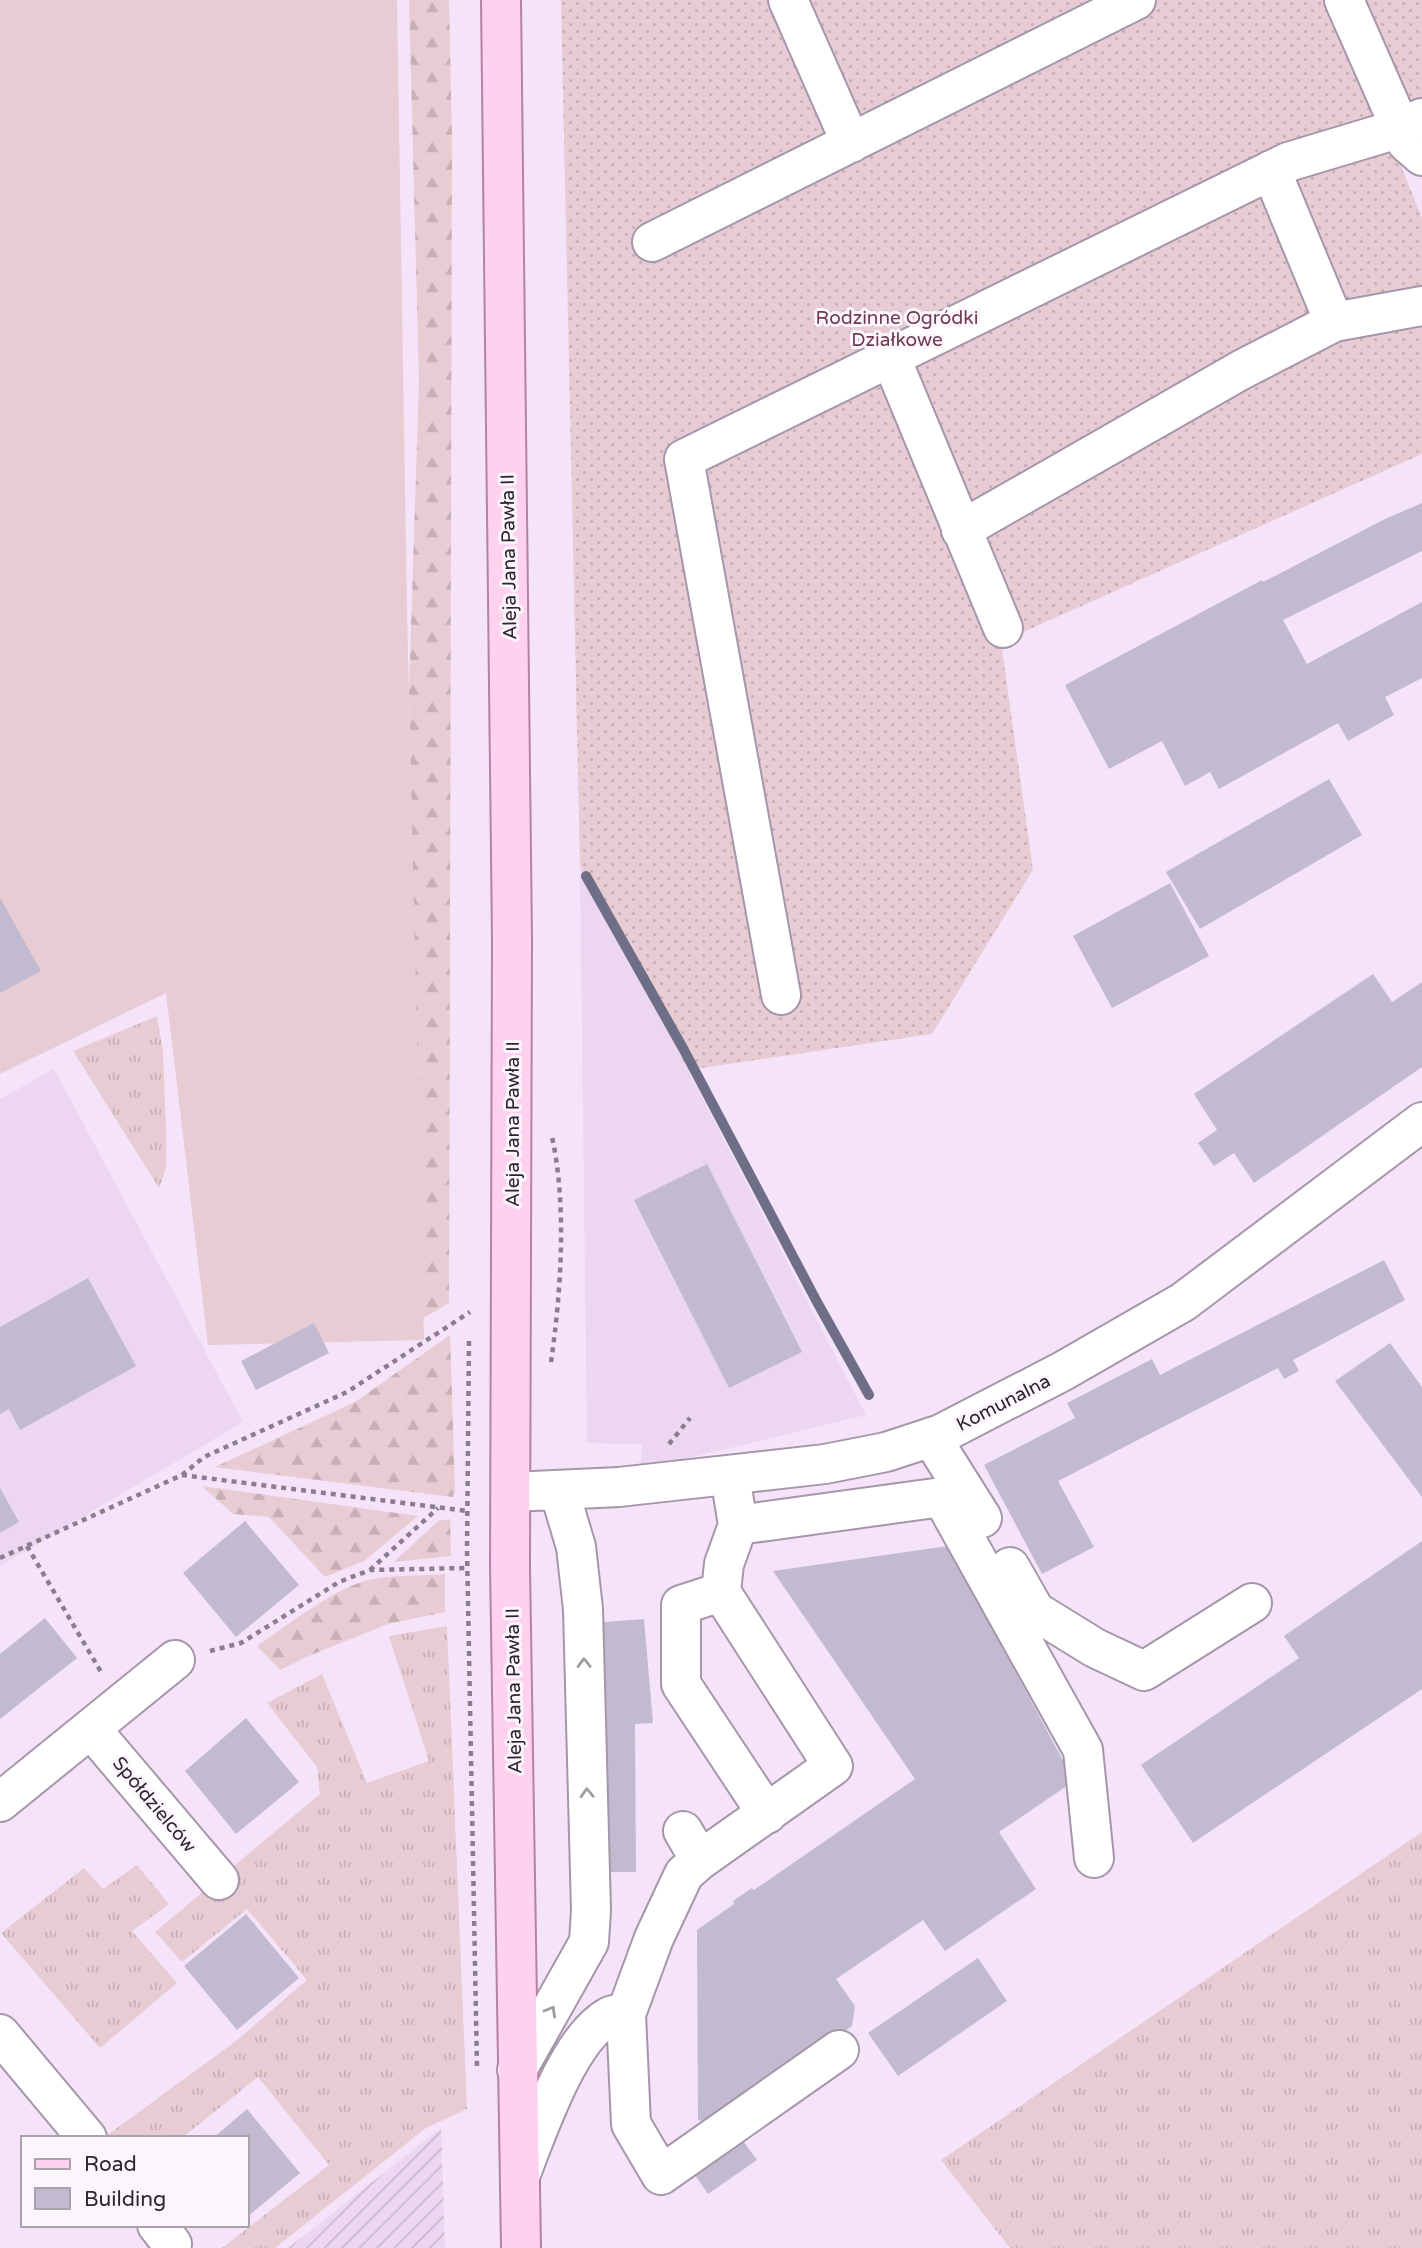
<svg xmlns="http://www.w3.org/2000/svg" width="1422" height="2248" font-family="'Varela Round',sans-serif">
  <defs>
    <pattern id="industrial-furrows" width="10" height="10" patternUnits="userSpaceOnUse" patternTransform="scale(1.75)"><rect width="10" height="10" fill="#ecd6f1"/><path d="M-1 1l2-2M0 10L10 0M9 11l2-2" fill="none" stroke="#cbb8cf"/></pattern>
    <pattern id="grass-tufts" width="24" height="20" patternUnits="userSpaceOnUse" patternTransform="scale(1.75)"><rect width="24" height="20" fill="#e7ccd3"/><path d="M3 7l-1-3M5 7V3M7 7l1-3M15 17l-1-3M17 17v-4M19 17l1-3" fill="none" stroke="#c6afb5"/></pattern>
    <pattern id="forest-firs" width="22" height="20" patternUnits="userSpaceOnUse" patternTransform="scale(1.75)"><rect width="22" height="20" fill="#e7ccd3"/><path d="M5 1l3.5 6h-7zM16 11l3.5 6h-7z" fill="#c6afb5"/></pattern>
    <pattern id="garden-dots" width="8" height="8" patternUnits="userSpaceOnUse" patternTransform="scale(1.75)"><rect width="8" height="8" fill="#e7ccd3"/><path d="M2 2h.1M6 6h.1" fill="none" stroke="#c6afb5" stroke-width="1.8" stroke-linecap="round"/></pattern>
  </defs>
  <rect width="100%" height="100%" fill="#f5e4f9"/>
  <path fill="#ecd6f1" d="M580 866 688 1070 866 1415 640 1470 642 1444 587 1443Z
    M54 1069 243 1422 0 1566V1099Z"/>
  <path fill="url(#industrial-furrows)" d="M441 2128 445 2248H288Z"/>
  <path fill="url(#grass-tufts)" d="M157 1016 163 1051 166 1127V1168L159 1188 73 1051Z
    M447 1626 467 2109 426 2128 275 2248H222L329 2165 258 2077 182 2138 106 2136 236 2041 307 1980 247 1909 182 1962 155 1932 320 1794 317 1767 267 1703 322 1674 367 1783 429 1761 389 1636Z
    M1422 1832V2248H1010L941 2160Z
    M137 1865 169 1904 132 1931 177 1983 100 2048 1 1933 84 1868 103 1889Z"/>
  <path fill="url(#forest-firs)" d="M409 0H449L452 141 449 1303 422 1319 409 690 419 381Z
    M450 1335 455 1490 453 1497 215 1467 355 1402Z
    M202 1486 418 1516 364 1561 325 1577 269 1517 233 1514Z
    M450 1519 451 1556 394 1562 438 1521Z
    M445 1574V1612L388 1624 311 1655 280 1670 257 1646C287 1626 339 1584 374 1579 397 1575 421 1576 445 1574Z"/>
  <path fill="url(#garden-dots)" d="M561 0H1422V135L1394 149 1422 218V454L1001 642 1033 870 932 1034 688 1070 580 866Z"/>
  <path fill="#e7ccd3" d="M0 0H397L407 610 424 1340 208 1345 166 993 0 1074Z"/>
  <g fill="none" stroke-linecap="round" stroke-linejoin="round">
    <path stroke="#6e6e86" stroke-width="10" d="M586 876 684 1050 817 1302 869 1395"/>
  </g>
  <path fill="#c1bad1" d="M1422 503V551L1283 620 1307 664 1422 602V678L1385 697 1394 715 1348 741 1338 723 1219 789 1210 772 1185 786 1162 741 1109 769 1065 685 1262 580 1263 582 1385 519Z
    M1329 779 1362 835 1200 929 1166 872Z
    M1170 883 1209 956 1112 1008 1073 936Z
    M0 898 41 971 0 993Z
    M1373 974 1392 1002 1422 982V1067L1254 1183 1234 1153 1214 1166 1198 1143 1217 1130 1194 1094Z
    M707 1164 802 1352 729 1388 634 1200Z
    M1384 1260 1405 1300 1293 1360 1299 1371 1284 1379 1278 1368 1058 1481 1094 1547 1042 1574 984 1465 1075 1418 1067 1403 1152 1359 1160 1375Z
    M88 1278 136 1366 20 1430 9 1409 0 1414V1327Z
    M314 1323 329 1353 256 1390 241 1361Z
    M1390 1343 1422 1387V1497L1335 1381Z
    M0 1488 19 1522 0 1533Z
    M245 1521 299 1585 236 1637 183 1573Z
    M1422 1541V1689L1193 1843 1141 1765 1299 1658 1284 1636Z
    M948 1546 1074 1781 999 1832 1036 1889 945 1951 923 1920 836 1979 855 2006 852 2026 729 2111 711 2122 698 2120 697 1930 734 1904 733 1901 752 1888 754 1890 915 1779 773 1571Z
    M45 1618 77 1658 0 1719V1654Z
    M644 1619 653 1723 635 1724 636 1872H580L592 1623Z
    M246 1718 299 1782 236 1834 185 1771Z
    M246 1914 299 1978 237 2030 184 1966Z
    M978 1958 1007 2001 898 2076 868 2033Z
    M247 2109 300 2173 247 2217V2138H213Z
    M741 2138 757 2160 708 2194 693 2172Z"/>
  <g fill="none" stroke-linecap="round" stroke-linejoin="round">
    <g stroke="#a696a9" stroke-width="42">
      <path id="minor" d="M788 0 851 143
        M1344 0 1407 143 1422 156
        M652 242 1136 0
        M1334 322 1422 306
        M891 358 1003 628
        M961 530 1241 370 1334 322 1271 170
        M781 995 684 459 1288 162 1401 128 1422 118
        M931 1437 982 1518
        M730 1476 738 1525 942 1497 1083 1750 1094 1858
        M512 1492 619 1487 825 1464 886 1452 941 1434 1063 1371 1183 1302 1422 1122
        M1010 1567 1035 1611 1095 1648 1144 1671 1252 1603
        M721 1592 724 1564 738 1525
        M91 1729 219 1880
        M0 1802 175 1660
        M683 1831 700 1860
        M626 2014 654 1938 684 1874 700 1860 833 1766 721 1592 681 1605V1684L767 1814
        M0 2034 87 2138
        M517 2070 589 1942 591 1910 583 1609 576 1547 559 1490
        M520 2176C537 2133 568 2038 610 2016 614 2014 621 2014 626 2014L631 2124 661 2175 839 2050
        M157 2225 172 2244"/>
    </g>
    <g stroke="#b482a4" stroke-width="42">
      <path id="major" d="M501 0 512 940 510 1567 521 2248"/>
    </g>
    <path stroke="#8a7e8d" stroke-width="4.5" stroke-dasharray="5 5" stroke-linecap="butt" d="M469 1341 467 1549 477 2067
      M551 1362C561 1293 567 1205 552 1137
      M669 1444 690 1418
      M182 1475 204 1457 347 1392 470 1312
      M27 1546 101 1672
      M0 1558 182 1475 467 1511
      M370 1570 438 1508
      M210 1651 241 1643 339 1582 370 1570 467 1568"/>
    <use href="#minor" stroke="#fff" stroke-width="38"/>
    <use href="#major" stroke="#fed2ef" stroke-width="38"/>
  </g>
  <defs><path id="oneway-chevron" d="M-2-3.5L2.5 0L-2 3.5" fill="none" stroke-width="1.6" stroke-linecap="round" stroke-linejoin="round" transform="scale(1.75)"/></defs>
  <g stroke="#a09da0">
    <use href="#oneway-chevron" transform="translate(584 1663) rotate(-91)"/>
    <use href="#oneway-chevron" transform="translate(587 1793) rotate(-92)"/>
    <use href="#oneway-chevron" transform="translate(551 2011) rotate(-60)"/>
  </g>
  <g text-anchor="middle" stroke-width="6" stroke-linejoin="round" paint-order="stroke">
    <g font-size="19" fill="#6e3b4b" stroke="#fcf5fd">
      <text x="897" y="324">Rodzinne Ogródki<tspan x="897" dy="22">Działkowe</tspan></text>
    </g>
    <g font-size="19" fill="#2c252d" stroke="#fcf5fd">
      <text transform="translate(508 557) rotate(-91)" y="7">Aleja Jana Pawła II</text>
      <text transform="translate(512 1124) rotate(-90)" y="7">Aleja Jana Pawła II</text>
      <text transform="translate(1003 1402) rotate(-27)" y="7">Komunalna</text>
      <text transform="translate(513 1691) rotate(-91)" y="7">Aleja Jana Pawła II</text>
      <text transform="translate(155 1804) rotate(50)" y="7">Spółdzielców</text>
    </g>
  </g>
  <rect x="21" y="2136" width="228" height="91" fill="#fcf5fd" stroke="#a9a2aa" stroke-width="2"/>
  <rect x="35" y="2159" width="35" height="10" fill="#fed2ef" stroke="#a9a2aa" stroke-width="2"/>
  <text x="84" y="2171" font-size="21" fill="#2c252d">Road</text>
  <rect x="35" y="2188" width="35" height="21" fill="#c1bad1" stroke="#a9a2aa" stroke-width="2"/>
  <text x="84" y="2206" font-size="21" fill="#2c252d">Building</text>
</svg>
